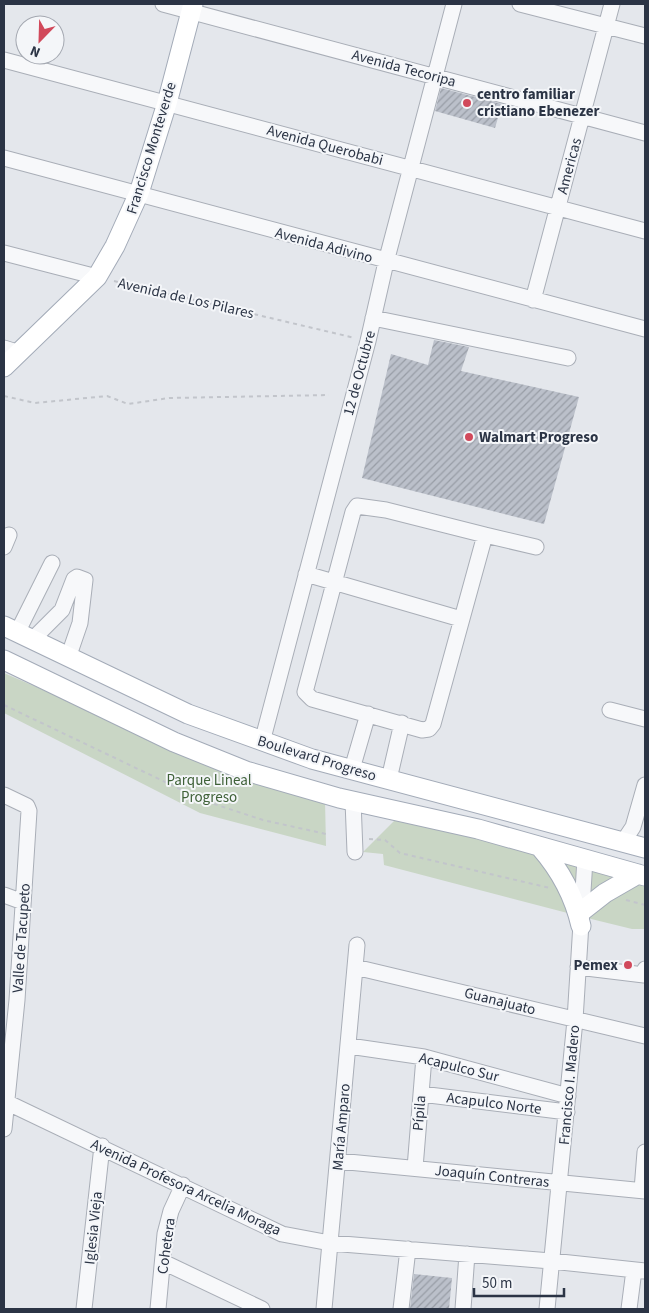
<svg xmlns="http://www.w3.org/2000/svg" width="649" height="1313" font-family="'Source Sans 3',sans-serif">
  <defs>
    <pattern id="building-hatch" width="6" height="6" patternUnits="userSpaceOnUse" patternTransform="scale(1.25)"><rect width="6" height="6" fill="#bbc0ca"/><path d="M-1 1l2-2M0 6l6-6M5 7l2-2" fill="none" stroke="#989da6"/></pattern>
  </defs>
  <rect width="100%" height="100%" fill="#e4e7ec"/>
  <path fill="#c9d6c5" d="M4 673 177 748 325 800 326 846 200 813 4 713Z
    M401 814 645 879V929H632L579 916 384 865 383 854 363 852Z"/>
  <path fill="url(#building-hatch)" d="M441 88 502 104 495 128 435 111Z
    M434 340 469 347 461 371 579 397 544 524 362 478 391 354 428 365Z
    M414 1274 452 1278 449 1309H410Z"/>
  <g fill="none" stroke-linecap="round" stroke-linejoin="round">
    <g stroke="#a9aeb7" stroke-width="17">
      <path id="minor" d="M163 4 645 133
        M520 4 645 36
        M4 60 645 231
        M4 158 645 329
        M4 253 97 277
        M533 300 612 4
        M373 318 568 358
        M4 348 20 353
        M357 506 386 510 485 535 433 724 429 729 422 730 312 699 305 692 353 512Z
        M485 535 536 547
        M4 547 9 535
        M306 574 461 619
        M17 633 52 563
        M32 640 62 610 74 579 77 577 85 580 80 623 68 658
        M610 710 645 719
        M262 742 368 341 386 262 454 4
        M352 769 368 714
        M389 779 402 723
        M4 795 27 806 29 811 17 1000 4 1129
        M353 801 355 852
        M623 842 633 827 645 785
        M4 895 23 902
        M355 967 645 1036
        M578 967 644 975 645 969
        M349 1046 424 1057 568 1096
        M421 1094 567 1112
        M4 1101 282 1234 330 1243 551 1261 645 1271
        M338 1161 645 1191
        M415 1168 424 1057
        M642 1190 645 1152
        M163 1262 262 1309
        M84 1309 102 1146
        M158 1309 165 1234 171 1211 183 1185
        M324 1309 357 945
        M401 1309 408 1249
        M463 1309 467 1254
        M547 1309 575 1020 585 859
        M629 1309 634 1270"/>
    </g>
    <g stroke="#a3abb8" stroke-width="21">
      <path id="major" d="M4 367 97 277 115 246 139 193 167 103 193 4
        M4 626 188 714 312 759 645 848
        M4 660 174 742 246 771 339 798 478 829 645 876
        M540 847C561 871 574 895 581 926
        M582 911 605 893 638 874"/>
    </g>
    <path stroke="#c2c5cb" stroke-width="2" stroke-dasharray="4 4" stroke-linecap="butt" d="M114 281 355 338
      M4 396 35 403 107 396 128 404 169 398 329 395
      M4 705 205 801 263 820 326 834
      M369 839 385 840 400 853 550 888
      M626 900 645 905"/>
    <use href="#minor" stroke="#f7f8fa" stroke-width="15"/>
    <use href="#major" stroke="#fff" stroke-width="19"/>
  </g>
  <g fill="#d1495b" stroke="#f4f6f9" stroke-width="2">
    <circle cx="467" cy="103" r="5"/>
    <circle cx="469" cy="437" r="5"/>
    <circle cx="628" cy="965" r="5"/>
  </g>
  <g text-anchor="middle" stroke-width="4" stroke-linejoin="round" paint-order="stroke">
    <g font-size="15" fill="#2b3445" stroke="#f4f6f9">
      <text transform="translate(404 68) rotate(15)" y="5">Avenida Tecoripa</text>
      <text transform="translate(325 145) rotate(15)" y="5">Avenida Querobabi</text>
      <text transform="translate(151 148) rotate(-73)" y="5">Francisco Monteverde</text>
      <text transform="translate(569 166) rotate(-75)" y="5">Americas</text>
      <text transform="translate(324 245) rotate(15)" y="5">Avenida Adivino</text>
      <text transform="translate(186 298) rotate(13)" y="5">Avenida de Los Pilares</text>
      <text transform="translate(359 373) rotate(-75)" y="5">12 de Octubre</text>
      <text transform="translate(317 758) rotate(17)" y="5">Boulevard Progreso</text>
      <text transform="translate(21 938) rotate(-86)" y="5">Valle de Tacupeto</text>
      <text transform="translate(500 1001) rotate(14)" y="5">Guanajuato</text>
      <text transform="translate(459 1067) rotate(14)" y="5">Acapulco Sur</text>
      <text transform="translate(569 1085) rotate(-85)" y="5">Francisco I. Madero</text>
      <text transform="translate(494 1103) rotate(7)" y="5">Acapulco Norte</text>
      <text transform="translate(419 1113) rotate(-85)" y="5">Pípila</text>
      <text transform="translate(341 1127) rotate(-85)" y="5">María Amparo</text>
      <text transform="translate(492 1176) rotate(6)" y="5">Joaquín Contreras</text>
      <text transform="translate(186 1187) rotate(25)" y="5">Avenida Profesora Arcelia Moraga</text>
      <text transform="translate(93 1228) rotate(-84)" y="5">Iglesia Vieja</text>
      <text transform="translate(166 1246) rotate(-82)" y="5">Cohetera</text>
    </g>
    <g font-size="15" font-weight="bold" fill="#2b3445" stroke="#f4f6f9" text-anchor="start">
      <text x="477" y="99">centro familiar<tspan x="477" dy="17">cristiano Ebenezer</tspan></text>
      <text x="479" y="442">Walmart Progreso</text>
      <text x="618" y="970" text-anchor="end">Pemex</text>
    </g>
    <g font-size="15" fill="#3f6138" stroke="#f4f6f9">
      <text x="209" y="785">Parque Lineal<tspan x="209" dy="17">Progreso</tspan></text>
    </g>
  </g>
  <rect width="649" height="1313" fill="none" stroke="#2b3445" stroke-width="10"/>
  <g transform="translate(40 40) rotate(203)"><circle r="24" fill="#f4f6f9" stroke="#a4a8b1"/>
  <path d="M0-4L9 19L0 12L-9 19Z" fill="#d1495b"/>
  <text y="-8" font-size="14" font-weight="bold" text-anchor="middle" fill="#2b3445">N</text>
  </g>
  <path d="M474 1288v8h90v-8" fill="none" stroke="#2b3445" stroke-width="2.5"/>
  <text x="482" y="1288" font-size="15" fill="#2b3445" stroke="#f4f6f9" stroke-width="4" paint-order="stroke">50 m</text>
</svg>
